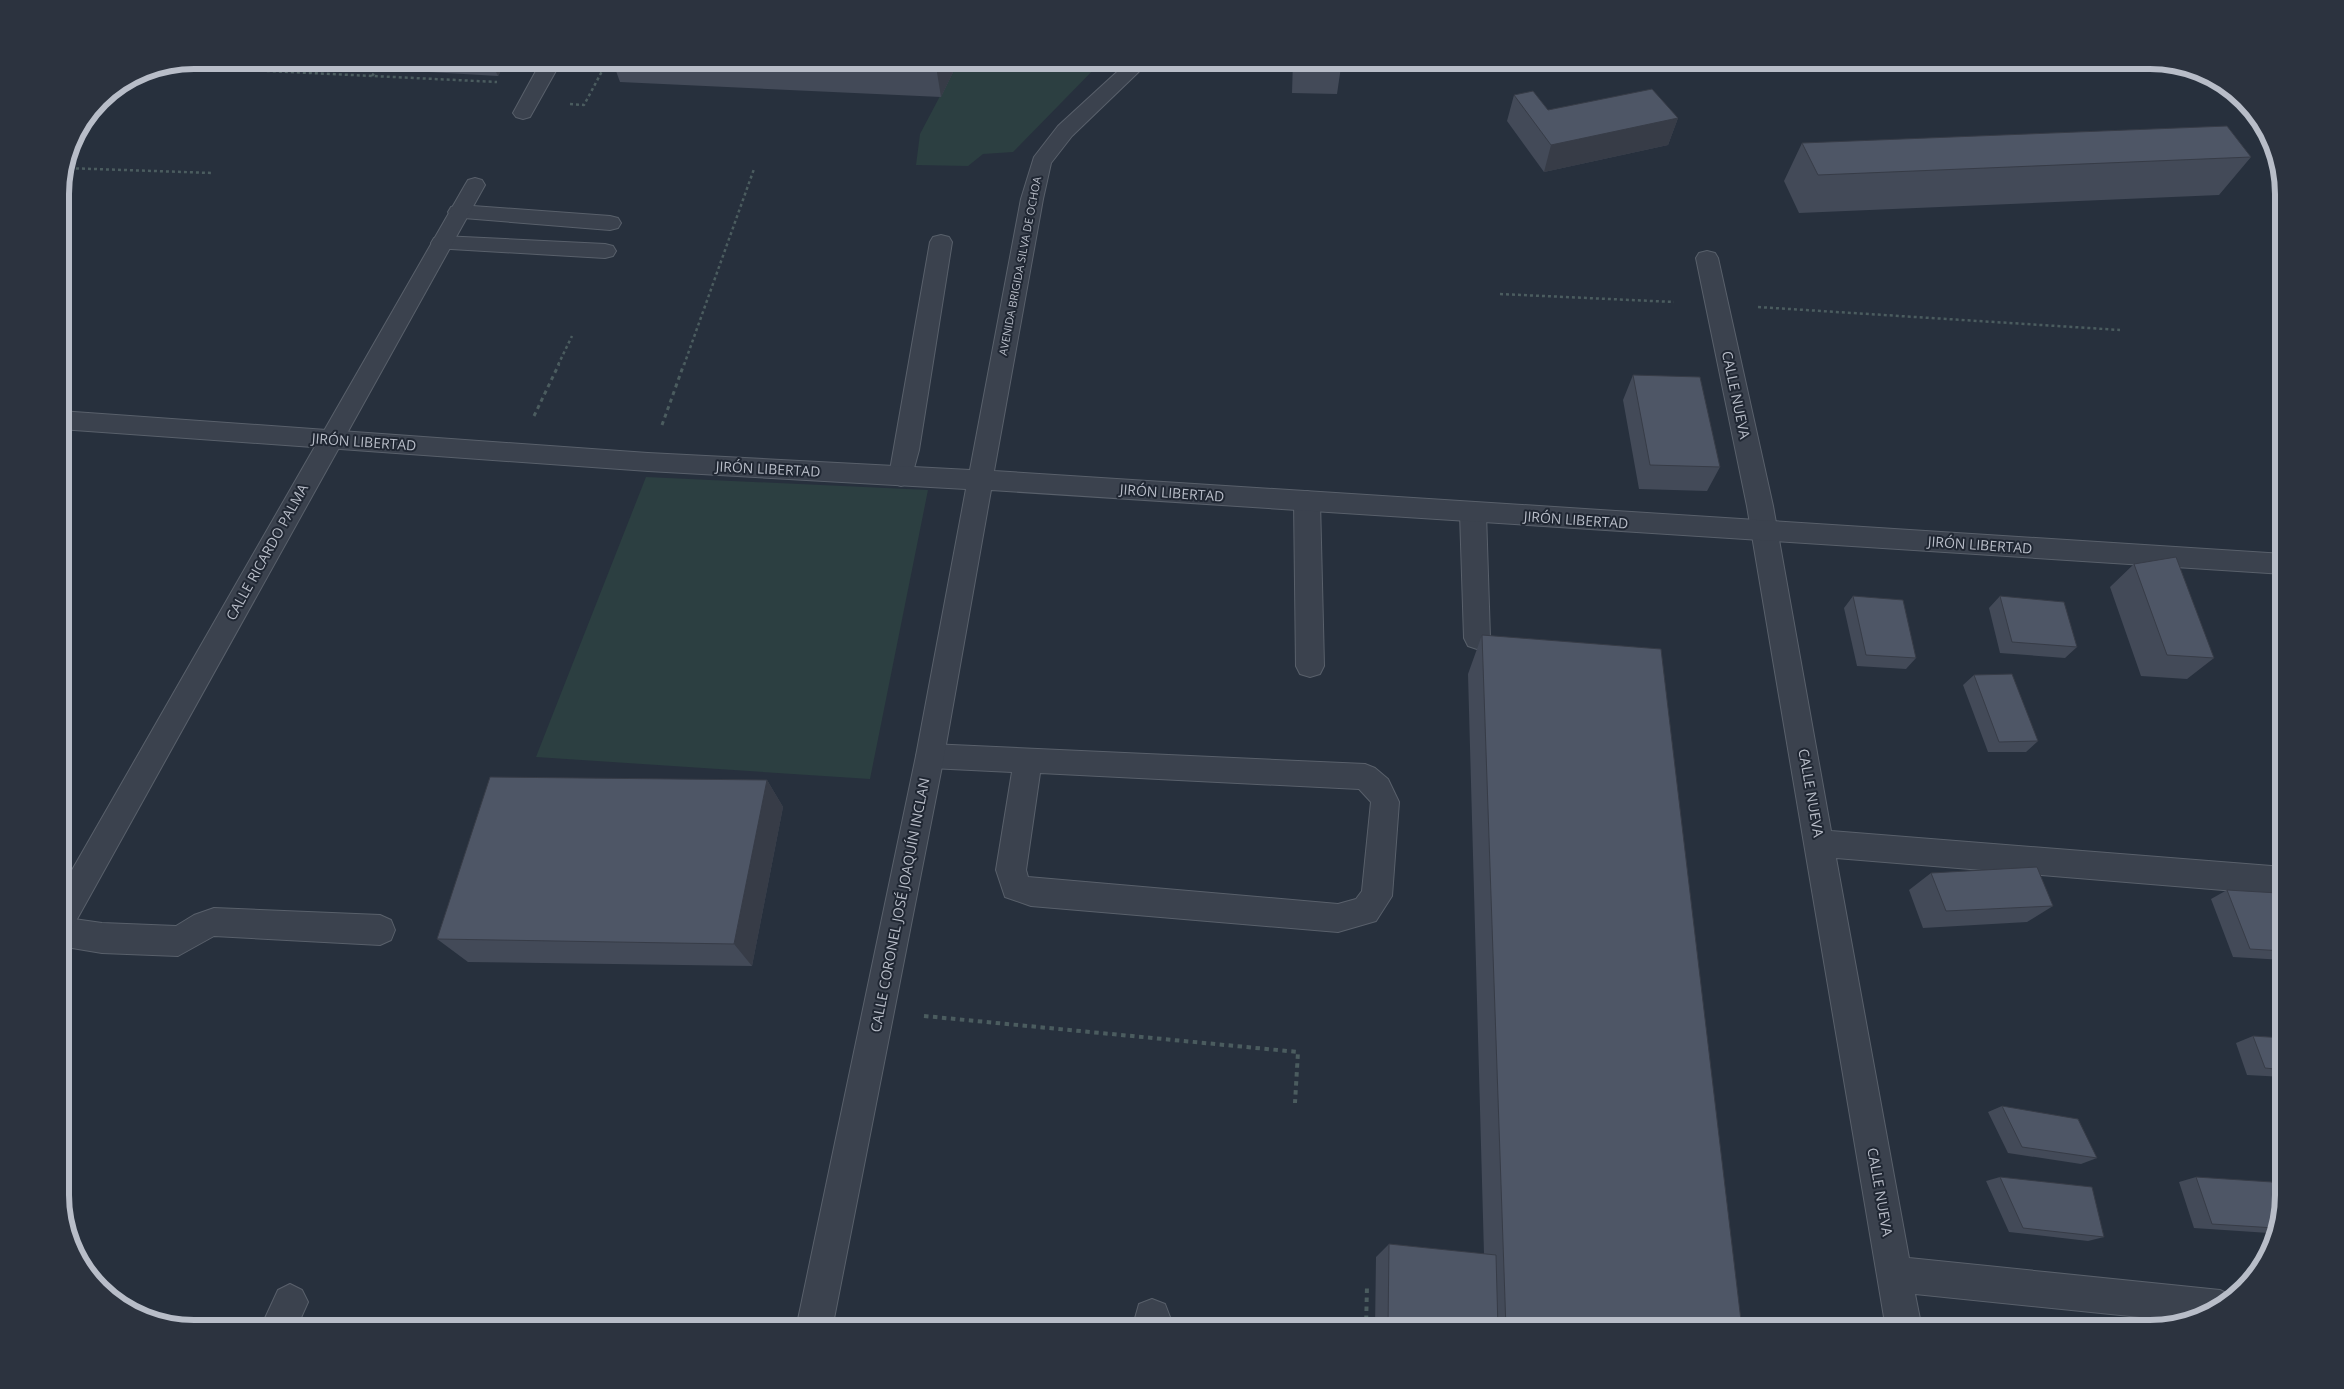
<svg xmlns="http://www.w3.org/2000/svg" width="2344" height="1389" font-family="'Open Sans',sans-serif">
  <rect width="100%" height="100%" fill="#27303d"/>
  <path fill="#2c3f41" d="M959 60H1103L1013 152 983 154 968 166 916 165 920 134Z
    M646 477 928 490 870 779 536 757Z"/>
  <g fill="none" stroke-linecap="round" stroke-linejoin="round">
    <g stroke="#59606b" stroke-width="2">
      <path id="service" d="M542 60H562L530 117 523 119 516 117 513 113Z
        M459 205 610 216 618 218 621 223 618 228 610 230 451 217 448 212 451 207Z
        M941 235 949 237 952 242 919 450 910 483 901 486 892 483 889 476 930 242 933 237Z
        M442 236 605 244 613 246 616 251 613 256 605 258 434 248 431 243 434 238Z
        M1307 491 1316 494 1320 501 1324 666 1320 674 1310 677 1300 674 1296 666 1294 501 1298 494Z
        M1473 503 1482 506 1486 513 1490 638 1486 646 1477 649 1468 646 1464 638 1460 513 1464 506Z
        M930 744 1365 764 1375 768 1388 779 1399 802 1392 896 1376 921 1338 932 1031 906 1005 897 996 870 1012 772 930 768 920 765 916 756 920 747ZM1040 773 1359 789 1371 802 1362 891 1356 899 1338 904 1028 877 1026 870Z
        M214 908 380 915 391 920 395 930 391 940 380 945 214 936 178 956 102 953 60 946V917L102 923 176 926 194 915Z
        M290 1284 302 1290 308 1302 296 1329H260L278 1290Z
        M1152 1299 1165 1304 1170 1317 1168 1329H1132L1139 1304Z"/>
    </g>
    <g stroke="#59606b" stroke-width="2">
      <path id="minor" d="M475 178 482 180 485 185 71 930 60 934V891L465 185 468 180Z
        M1707 251 1715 253 1718 258 1773 506 1831 831 2284 867V895L1836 858 1909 1258 2220 1290 2232 1296 2217 1311 2179 1321 1915 1294 1922 1329H1886L1747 506 1696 258 1699 253Z"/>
    </g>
    <g stroke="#59606b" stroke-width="2">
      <path id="tertiary" d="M1130 60H1151L1072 136 1051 163 1043 199 994 471 2284 554V574L991 490 944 756 832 1329H796L916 756 966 489 648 471 60 429V411L648 453 970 470 1021 199 1034 157 1058 126Z"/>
    </g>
    <path stroke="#4b5c5f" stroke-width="2.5" stroke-dasharray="3 3" stroke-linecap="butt" d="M165 66 497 82
      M372 76 383 60
      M570 104 584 105 608 60
      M64 168 213 173
      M1500 294 1674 302
      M1758 307 2120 330
      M558 365 572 336
      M684 365 754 169"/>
    <path stroke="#4b5c5f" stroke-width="3" stroke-dasharray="4 4" stroke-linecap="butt" d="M534 416 559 364
      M662 425 684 364"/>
    <path stroke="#4b5c5f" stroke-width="4" stroke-dasharray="4.5 4.5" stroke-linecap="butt" d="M924 1016 1298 1052 1295 1103
      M1366 1329 1367 1286"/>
    <use href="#service" fill="#3b424e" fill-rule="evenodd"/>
    <use href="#minor" fill="#3b424e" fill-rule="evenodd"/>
    <use href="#tertiary" fill="#3b424e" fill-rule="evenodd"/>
  </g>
  <path fill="#434a58" d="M264 60H369L364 67Z
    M388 60H507L498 76 394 70Z
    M612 60H959L941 97 620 82Z
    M1293 60H1342L1337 94 1292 93Z
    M1514 95 1548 110 1678 118 1668 145 1544 172 1507 121Z
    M1802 143 2251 157 2219 195 1799 213 1784 181Z
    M1633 375 1720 467 1707 491 1639 489 1623 400Z
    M2134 564 2214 658 2187 679 2141 676 2110 587Z
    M1853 596 1916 658 1906 669 1857 666 1844 608Z
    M2000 596 2077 647 2065 658 2000 653 1989 608Z
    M1482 635 1742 1329H1375L1376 1257 1389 1244 1484 1254 1468 674Z
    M1974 675 2038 741 2026 752H1988L1963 685Z
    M767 780 783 807 752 966 468 962 437 939Z
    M1931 873 2053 906 2027 922 1923 928 1909 890Z
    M2227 890 2284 907V960L2233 957 2211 899Z
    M2253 1036 2284 1038V1077L2247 1075 2236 1043Z
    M2002 1106 2097 1158 2081 1164 2008 1153 1988 1112Z
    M2000 1177 2104 1237 2088 1241 2009 1232 1986 1181Z
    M2196 1177 2281 1207 2274 1231 2269 1233 2194 1228 2179 1182Z"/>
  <path fill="#373c47" d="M360 60H369L364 67Z
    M490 60H507L498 76Z
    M935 60H959L941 97Z
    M1678 118 1668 145 1544 172 1551 145Z
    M767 780 783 807 752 966 734 944Z"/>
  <path fill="#4e5666" stroke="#373c47" d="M1652 89 1678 118 1551 145 1514 95 1533 91 1548 110Z
    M2227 126 2251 157 1818 175 1802 143Z
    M1633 375 1700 377 1720 467 1650 465Z
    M2176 557 2214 658 2167 655 2134 564Z
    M1853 596 1903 600 1916 658 1866 655Z
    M2000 596 2064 602 2077 647 2012 642Z
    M1482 635 1661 649 1742 1329H1506Z
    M2012 674 2038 741 1999 742 1974 675Z
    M490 777 767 780 734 944 437 939Z
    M2037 867 2053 906 1946 911 1931 873Z
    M2227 890 2278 893 2284 907V951L2250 949Z
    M2253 1036 2284 1038V1070L2265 1068Z
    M2002 1106 2078 1119 2097 1158 2022 1147Z
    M2000 1177 2092 1187 2104 1237 2023 1228Z
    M2196 1177 2272 1182 2281 1207 2275 1228 2212 1224Z
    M1389 1244 1496 1255 1498 1329H1388Z"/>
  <g text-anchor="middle" stroke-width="4" stroke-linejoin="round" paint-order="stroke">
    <g font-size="11" fill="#b8bdc8" stroke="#202733">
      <text transform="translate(1020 266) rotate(-79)" y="4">AVENIDA BRIGIDA SILVA DE OCHOA</text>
    </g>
    <g font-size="14" fill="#b8bdc8" stroke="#202733">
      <text transform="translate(1736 395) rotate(78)" y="5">CALLE NUEVA</text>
      <text transform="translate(364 442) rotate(4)" y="5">JIRÓN LIBERTAD</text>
      <text transform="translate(768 469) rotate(3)" y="5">JIRÓN LIBERTAD</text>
      <text transform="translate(1172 493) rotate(4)" y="5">JIRÓN LIBERTAD</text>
      <text transform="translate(1576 520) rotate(4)" y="5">JIRÓN LIBERTAD</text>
      <text transform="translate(1980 545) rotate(4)" y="5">JIRÓN LIBERTAD</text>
      <text transform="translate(267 552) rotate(-61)" y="5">CALLE RICARDO PALMA</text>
      <text transform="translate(1811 793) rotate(80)" y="5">CALLE NUEVA</text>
      <text transform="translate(900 905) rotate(-79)" y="5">CALLE CORONEL JOSÉ JOAQUÍN INCLAN</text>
      <text transform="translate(1880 1192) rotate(80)" y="5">CALLE NUEVA</text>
    </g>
  </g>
  <path d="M0 0H2344V1389H0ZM194 69H2150A125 125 0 0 1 2275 194V1195A125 125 0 0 1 2150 1320H194A125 125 0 0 1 69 1195V194A125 125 0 0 1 194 69Z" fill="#2c333f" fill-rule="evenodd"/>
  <path fill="none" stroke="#b8bdc8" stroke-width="6" d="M194 69H2150A125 125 0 0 1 2275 194V1195A125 125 0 0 1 2150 1320H194A125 125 0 0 1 69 1195V194A125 125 0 0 1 194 69Z"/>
</svg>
